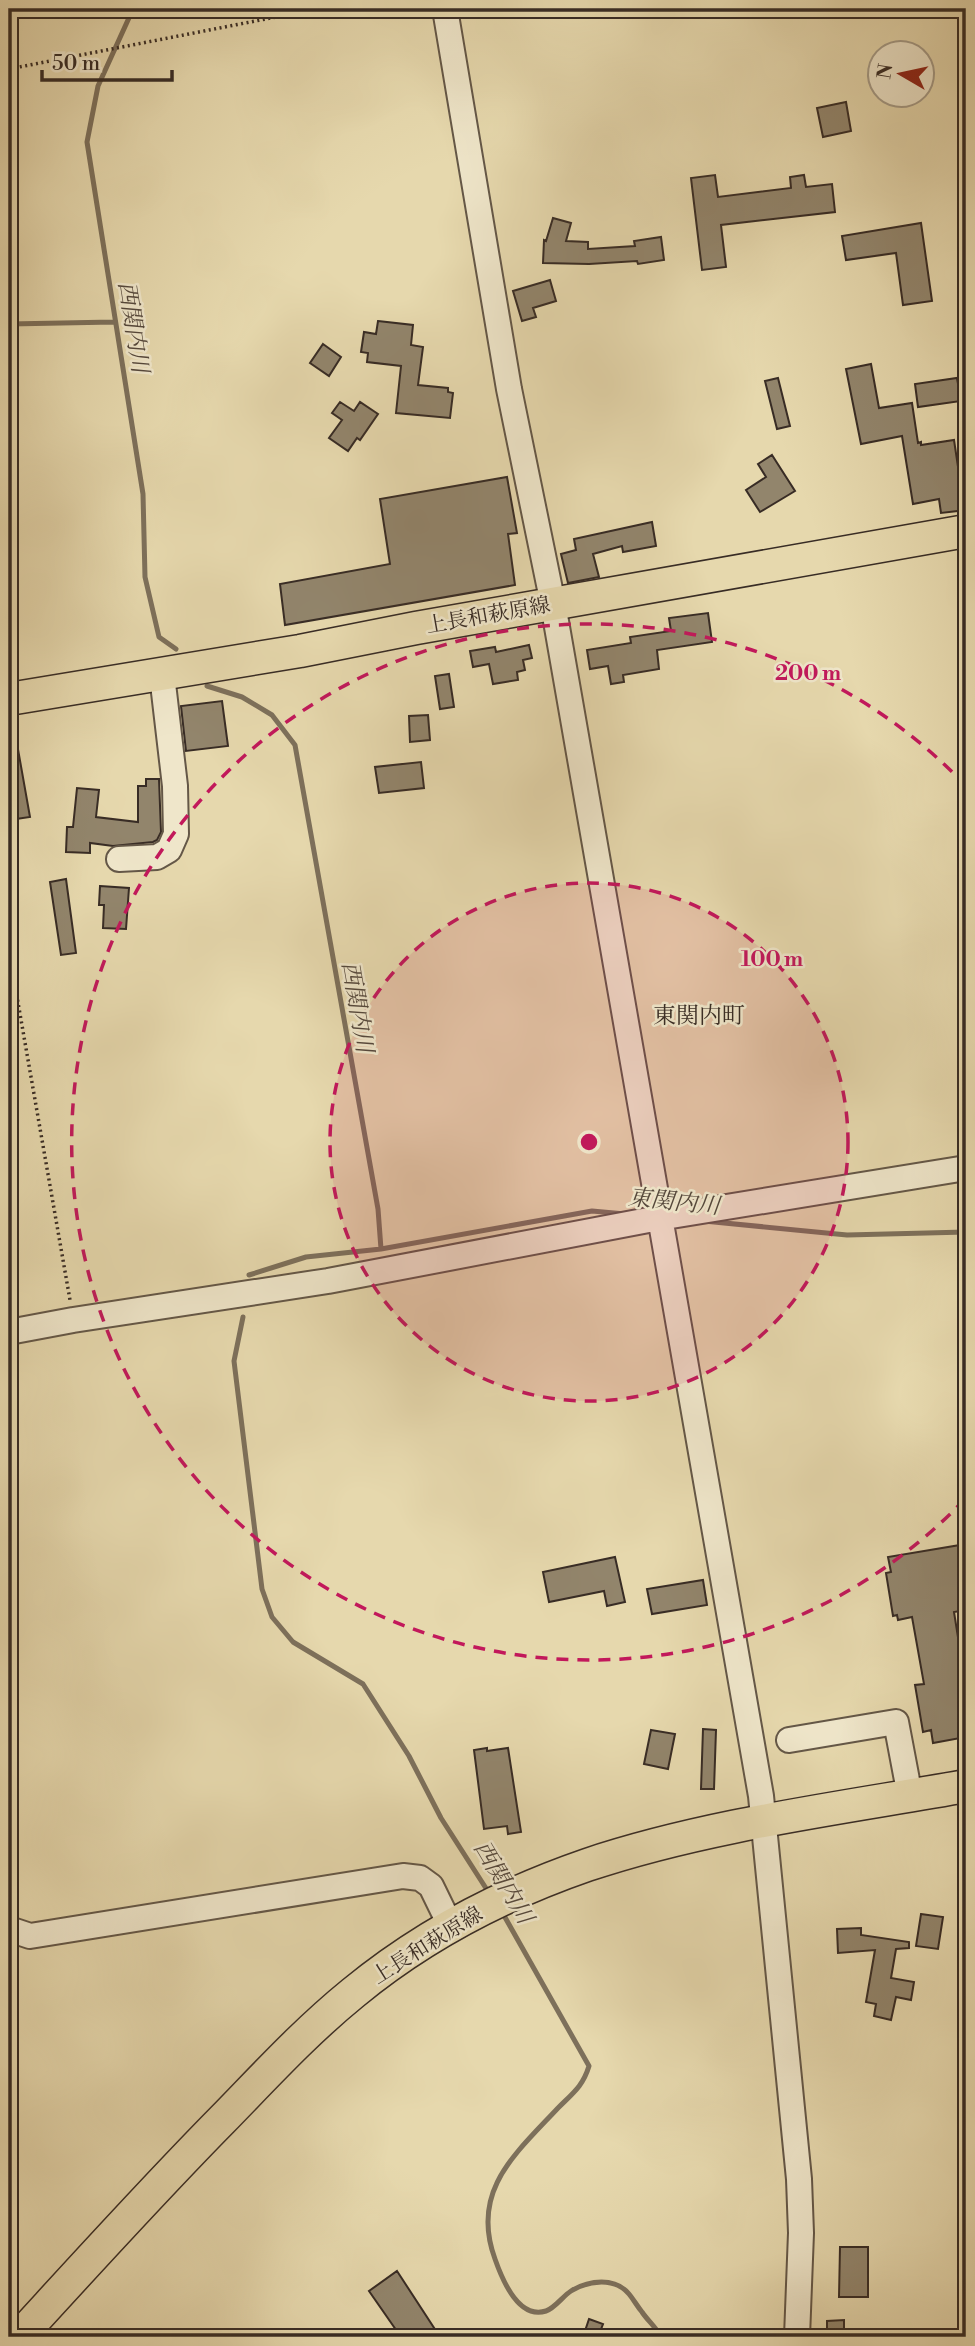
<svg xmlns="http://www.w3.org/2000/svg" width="975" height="2346" font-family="'Libre Bodoni','Noto Serif JP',serif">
  <rect width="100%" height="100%" fill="#e6d8ad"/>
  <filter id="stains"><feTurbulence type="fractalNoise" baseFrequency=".00286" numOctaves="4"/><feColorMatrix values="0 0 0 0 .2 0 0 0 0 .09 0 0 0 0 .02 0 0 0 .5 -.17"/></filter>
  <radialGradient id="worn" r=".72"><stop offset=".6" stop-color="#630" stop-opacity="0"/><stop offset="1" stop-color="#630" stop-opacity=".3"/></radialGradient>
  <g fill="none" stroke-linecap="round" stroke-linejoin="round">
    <path stroke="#7d705b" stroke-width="5" d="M133 9 98 86 87 142 143 494 145 577 159 637 176 649
      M9 324 114 322
      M207 686 242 697 272 715 295 745 378 1209 381 1249
      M704 1221 847 1235 966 1232
      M249 1275 306 1257 381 1249 592 1211 625 1214
      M243 1317 234 1361 262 1589 272 1617 293 1642 363 1684 409 1756 441 1818 489 1893
      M502 1912 589 2066C583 2086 573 2093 558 2108 515 2154 470 2191 495 2259 502 2279 518 2320 546 2311 555 2308 563 2296 571 2291 589 2280 615 2277 629 2294 634 2300 637 2306 642 2312 648 2321 656 2327 661 2337"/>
  </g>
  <path fill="#92856c" stroke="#382c25" stroke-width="2" d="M846 102 851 131 823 137 817 108Z
    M715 175 718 197 791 188 790 177 804 175 806 187 832 184 835 212 721 225 726 267 702 270 691 178Z
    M553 218 571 223 566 241 588 242V249L635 246 634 241 661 237 664 260 638 264 637 261 589 264 543 263 544 240 546 241Z
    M921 223 932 301 903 305 896 253 846 260 842 236Z
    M550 280 556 301 533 308 536 317 522 321 513 291Z
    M378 321 413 325 411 345 423 347 418 385 448 388V392L453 393 450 418 396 413 401 366 367 362 368 353 361 352 364 332 376 334Z
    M323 344 341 357 329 376 310 363Z
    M871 364 879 408 912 403 918 443 921 442V445L954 440 960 480H964L966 510 941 513 939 499 913 504 902 436 861 444 846 369Z
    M778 378 790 426 777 429 765 381Z
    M957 378 961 401 918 407 915 384Z
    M340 402 354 411 360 402 378 414 360 440 357 438 348 451 329 438 342 420 332 413Z
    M772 455 795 491 760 512 746 490 766 477 758 464Z
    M507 477 517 533 508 534 515 585 285 625 280 584 390 564 380 499Z
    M652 522 656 546 623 552 622 546 593 554 599 577 568 583 561 554 576 550 574 539Z
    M708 613 712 642 657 650 659 669 623 675 624 682 611 684 608 666 590 669 587 650 631 643 630 637 671 631 669 618Z
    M529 645 532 658 523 660 525 670 517 672 518 680 493 684 489 664 473 667 470 651 495 647 496 652Z
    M449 674 454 707 440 709 435 676Z
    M222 701 228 746 186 751 181 706Z
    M428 715 430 740 410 742 409 716Z
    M9 738H16L30 817 9 820Z
    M421 762 424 788 379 793 375 767Z
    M146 779H159L161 832 157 840 153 842 113 846 90 843V853L66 852 67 827H73L77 788 99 790 96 817 138 822V786H146Z
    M66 879 76 953 61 955 50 882Z
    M100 886 129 888 126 929 103 928 104 905H99Z
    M966 1544V1610L954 1612 964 1675H966V1737L933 1743 931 1730 923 1732 915 1685 924 1684 912 1617 898 1620 897 1615 893 1616 886 1573 891 1572 888 1557Z
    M615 1557 625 1602 607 1606 604 1591 549 1602 543 1572Z
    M703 1580 707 1605 652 1614 647 1589Z
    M703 1729 716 1730 714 1789H701Z
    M651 1730 675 1734 668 1769 644 1764Z
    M487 1748V1751L508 1748 521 1832 508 1834 507 1826 484 1829 474 1750Z
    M921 1914 943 1917 938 1949 916 1946Z
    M861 1928V1935L909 1942V1948L896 1949 891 1978 914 1982 911 2000 896 1997 891 2020 874 2016 876 2004 866 2002 875 1950 838 1953 837 1929Z
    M840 2247H868V2297H839Z
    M397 2271 440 2337H401L369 2291Z
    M589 2319 603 2324 598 2337H583Z
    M844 2320V2337H827V2321Z"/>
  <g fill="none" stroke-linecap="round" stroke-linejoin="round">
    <g stroke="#645747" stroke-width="28">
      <path id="minor" d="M445 9 509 389 553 604 761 1796 799 2179 801 2233 797 2337
        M119 859 157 857 169 850 176 834 175 786 162 675
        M9 1332 73 1320 328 1281 659 1218 966 1168
        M789 1740 896 1722 910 1796
        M9 1929 30 1936 403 1876 420 1878 431 1886 451 1927"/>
    </g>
    <g stroke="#382c25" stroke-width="35">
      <path id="major" d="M9 699 300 651 416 628 966 531
        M19 2337C86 2264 152 2191 222 2120 264 2077 305 2032 353 1993 421 1937 503 1894 587 1865 706 1825 842 1808 966 1786"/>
    </g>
    <path stroke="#382c25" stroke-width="3.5" stroke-dasharray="2 3.5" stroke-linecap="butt" d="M9 69 317 9
      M9 951 70 1300"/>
    <use href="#minor" stroke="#efe6ca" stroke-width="24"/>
    <use href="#major" stroke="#e6d8ad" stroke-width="32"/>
  </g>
  <circle cx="589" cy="1142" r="259" fill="#c2185b" fill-opacity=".12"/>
  <g fill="none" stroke="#c2185b" stroke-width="3.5" stroke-dasharray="12 9">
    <circle cx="589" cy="1142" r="259"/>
    <path d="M965 1499A518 518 0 1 1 965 785"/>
  </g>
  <g text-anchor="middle" stroke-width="5" stroke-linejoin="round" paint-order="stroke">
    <g font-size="21" fill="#382c25" stroke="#efe6ca">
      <text transform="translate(488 615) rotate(-10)" y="7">上長和萩原線</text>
      <text transform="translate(427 1945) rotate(-32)" y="7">上長和萩原線</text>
    </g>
    <g font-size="23" font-style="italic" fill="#55483c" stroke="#efe6ca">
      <text transform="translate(134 327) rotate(81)" y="8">西関内川</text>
      <text transform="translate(358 1007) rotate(80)" y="8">西関内川</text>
      <text transform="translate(674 1201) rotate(6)" y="8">東関内川</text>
      <text transform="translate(504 1882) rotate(59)" y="8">西関内川</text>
    </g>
    <g font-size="23" fill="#382c25" stroke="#efe6ca">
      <text x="699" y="1023">東関内町</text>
    </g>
  </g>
  <circle cx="589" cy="1142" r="10" fill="#c2185b" stroke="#efe6ca" stroke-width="3.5"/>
  <g font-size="21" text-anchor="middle" font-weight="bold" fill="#c2185b" stroke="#efe6ca" stroke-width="5" stroke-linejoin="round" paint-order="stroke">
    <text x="808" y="680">200 m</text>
    <text x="772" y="966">100 m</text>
  </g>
  <rect width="975" height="2346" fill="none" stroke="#e6d8ad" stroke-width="35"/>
  <rect x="10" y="10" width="954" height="2325" fill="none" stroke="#382c25" stroke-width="3.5"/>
  <rect x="18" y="18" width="940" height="2311" fill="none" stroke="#382c25" stroke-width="2"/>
  <g transform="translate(901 74) rotate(279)"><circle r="33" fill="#efe6ca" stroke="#a69c88" stroke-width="2"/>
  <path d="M0-5L12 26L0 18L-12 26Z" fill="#8f2418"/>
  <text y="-10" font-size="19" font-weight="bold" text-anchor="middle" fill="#382c25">N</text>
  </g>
  <path d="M42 70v10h130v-10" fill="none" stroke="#382c25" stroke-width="3.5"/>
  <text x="52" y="70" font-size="21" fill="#382c25" stroke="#efe6ca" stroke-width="5" paint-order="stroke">50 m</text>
  <rect width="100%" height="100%" filter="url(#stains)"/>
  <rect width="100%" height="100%" fill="url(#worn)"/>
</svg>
